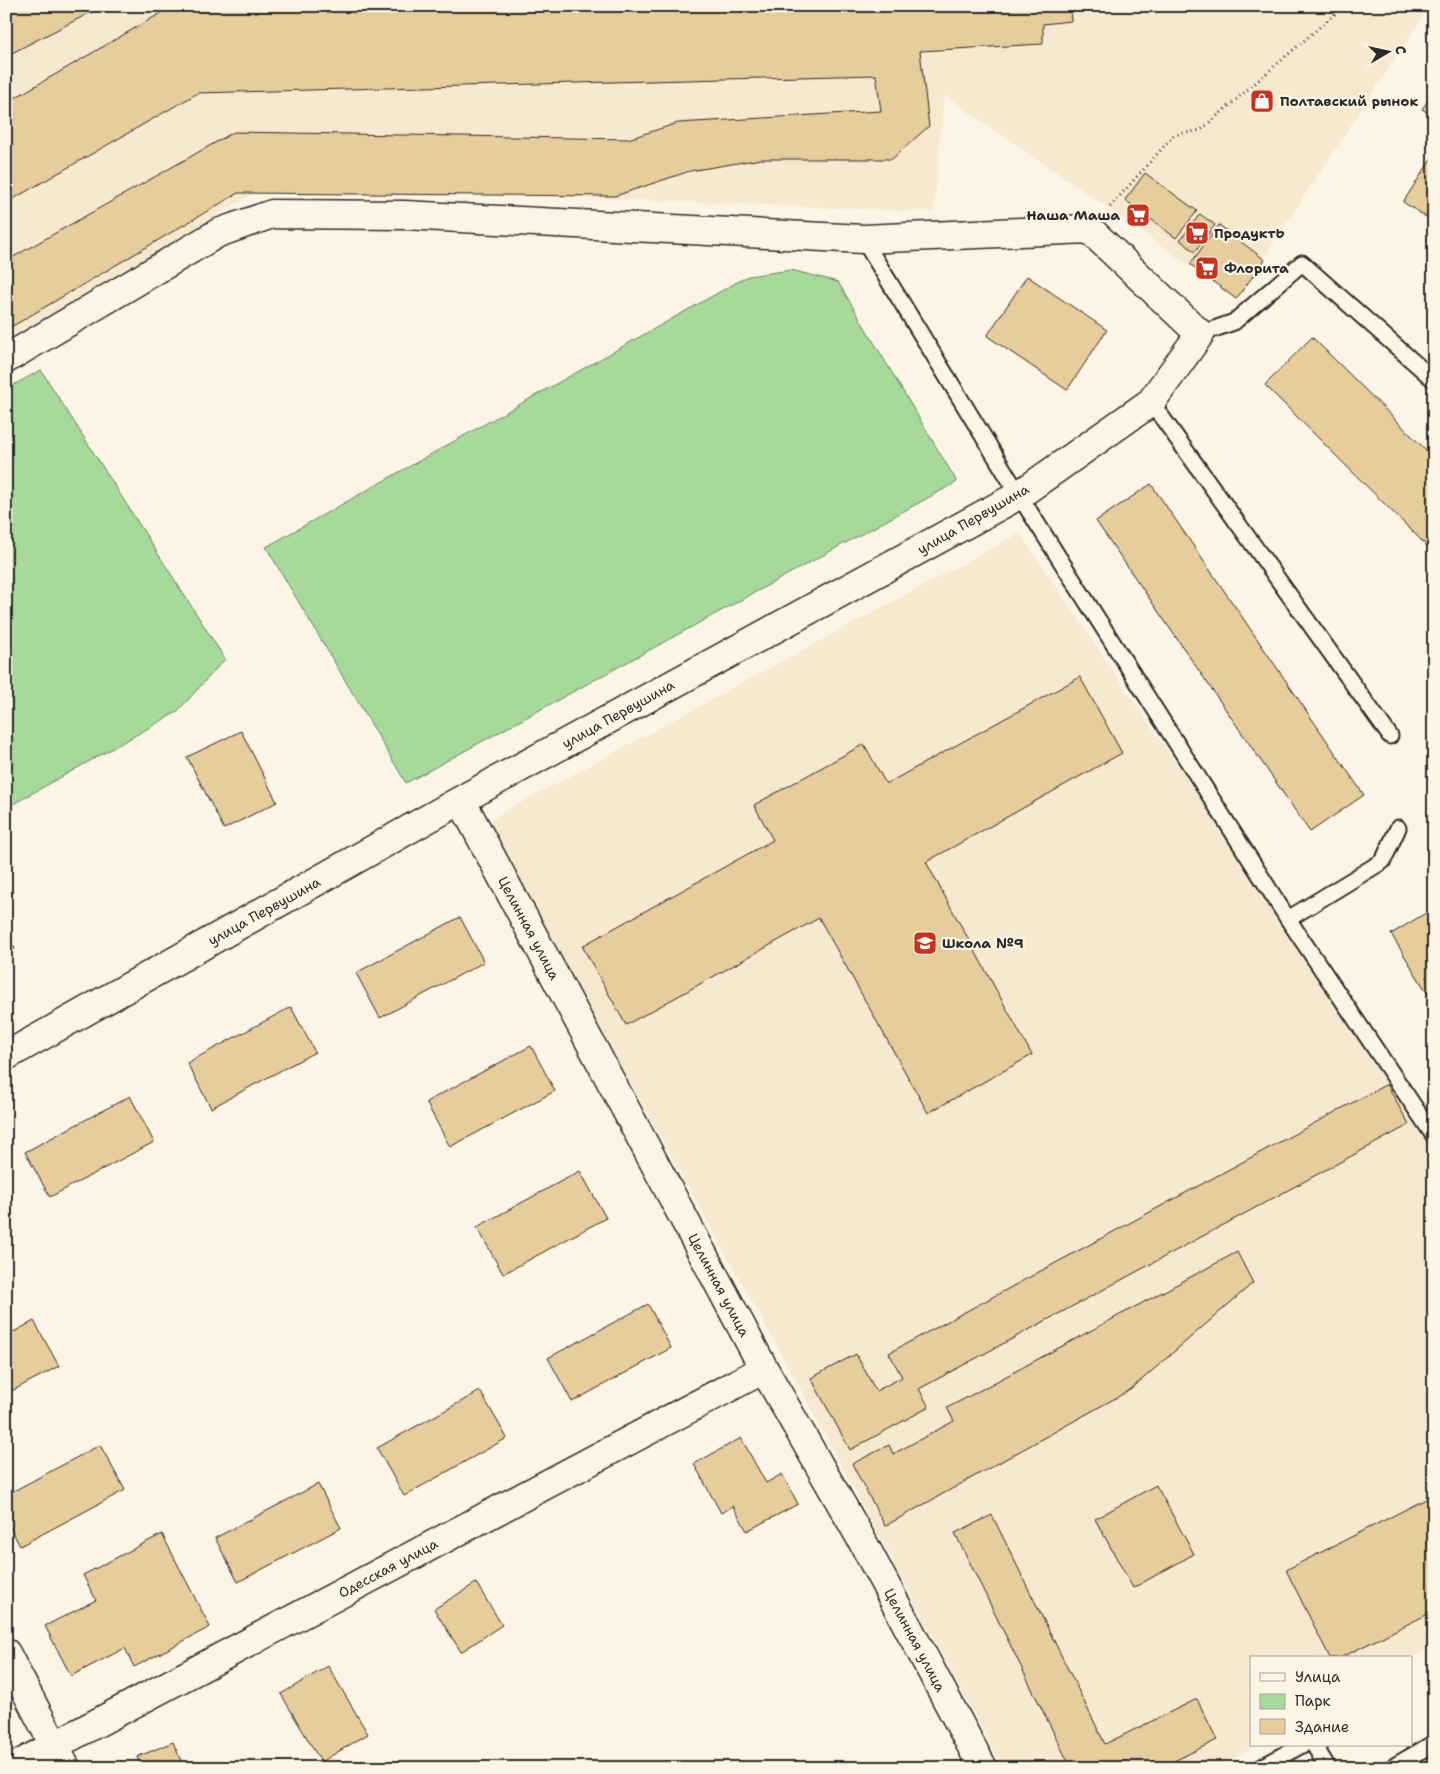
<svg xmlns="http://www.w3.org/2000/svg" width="1440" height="1774" font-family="'Shantell Sans',sans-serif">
  <rect width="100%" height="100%" fill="#fcf5e5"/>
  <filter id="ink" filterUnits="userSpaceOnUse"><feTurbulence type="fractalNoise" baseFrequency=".02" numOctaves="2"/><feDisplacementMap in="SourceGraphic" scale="10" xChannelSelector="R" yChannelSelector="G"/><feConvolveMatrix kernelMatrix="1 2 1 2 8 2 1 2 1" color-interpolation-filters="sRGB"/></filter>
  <g filter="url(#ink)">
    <path fill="#f6e9cf" d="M6 6H1430L1236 299 1092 197 944 95 934 212 267 185 6 342Z
      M1020 533 1380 1064 1434 1155V1646L1411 1658H1251V1745H1258L1216 1768H1003L793 1375 485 822Z"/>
    <path fill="#a6d99a" stroke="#688262" d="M791 270 838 282 957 482 406 783 266 547 748 276Z
      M41 370 225 659 177 712 6 808V389Z"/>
    <path fill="#e7cc9c" stroke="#2b2b2b" d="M6 6H103L6 56Z
      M173 6H1070L1071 21 1043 24V44L920 51 929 126 892 159H761L690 171 615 196 238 193 6 330V261L234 132 628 139 678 123 881 111 876 75 198 93 6 203V103Z
      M1434 92V117L1422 109Z
      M1434 155V222L1403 202Z
      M1145 173 1197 211 1176 238 1125 200Z
      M1200 214 1215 225 1195 252 1180 240Z
      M1219 225 1265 260 1236 299 1190 264Z
      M1027 276 1107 330 1067 390 987 336Z
      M1312 337 1434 458V553L1265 385Z
      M1151 484 1364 795 1310 832 1096 521Z
      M1080 677 1122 753 926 862 1032 1055 928 1113 819 918 626 1025 582 946 773 840 754 805 864 744 886 784Z
      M241 731 277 802 224 829 187 757Z
      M1434 908V1004L1391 934Z
      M460 917 484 962 380 1018 356 973Z
      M6 931 15 949 6 953Z
      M291 1007 315 1052 211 1108 187 1063Z
      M531 1046 555 1091 450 1147 426 1102Z
      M1387 1084 1409 1125 919 1389 929 1407 850 1450 811 1378 856 1354 876 1391 902 1377 889 1353Z
      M130 1096 154 1142 50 1197 25 1152Z
      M580 1171 606 1218 503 1274 477 1227Z
      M1237 1252 1253 1283 1130 1390 885 1526 852 1464 889 1445 893 1454 954 1421 947 1408Z
      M648 1304 671 1348 572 1402 548 1358Z
      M34 1321 59 1366 6 1394V1336Z
      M480 1391 507 1438 404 1496 377 1448Z
      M741 1438 766 1483 782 1474 798 1504 747 1531 733 1506 721 1513 694 1464Z
      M100 1445 125 1490 20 1546 6 1520V1495Z
      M318 1484 341 1528 238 1582 215 1538Z
      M1156 1485 1194 1554 1133 1588 1095 1519Z
      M1434 1495V1611L1340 1658H1330L1286 1570Z
      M992 1515 1105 1744 1197 1699 1217 1740 1160 1768H1071L955 1533Z
      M162 1534 210 1627 134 1667 125 1648 71 1676 45 1626 96 1600 83 1575Z
      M476 1583 502 1625 461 1652 434 1609Z
      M328 1666 368 1734 321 1762 281 1694Z
      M173 1742 184 1768H142L137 1757Z"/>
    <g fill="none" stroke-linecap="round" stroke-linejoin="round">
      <g stroke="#2b2b2b" stroke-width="19">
        <path id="lane" d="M863 239 1019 495 1288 919 1434 1136
          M1200 334 1234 322 1302 263 1434 380
          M1151 402 1390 736
          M1288 919 1383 861 1398 828
          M1314 1745 1328 1768
          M1260 1768 1302 1745
          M1391 1768 1434 1743"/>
      </g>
      <g stroke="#2b2b2b" stroke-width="31">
        <path id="street" d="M6 359 218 233 272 214 404 215 863 239 1089 229 1200 334 1151 402 1019 495 461 800 6 1056
          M461 800 764 1369 859 1535 983 1768
          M6 1653 66 1768
          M12 1768 764 1369"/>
      </g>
      <path stroke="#2b2b2b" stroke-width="3" stroke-dasharray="1 4" stroke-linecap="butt" d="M1110 207 1174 135 1201 130 1344 6
        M1431 841 1434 847"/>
      <use href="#lane" stroke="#fcf5e5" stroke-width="15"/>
      <use href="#street" stroke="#fcf5e5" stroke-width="28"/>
    </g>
  </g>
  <defs>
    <g id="shop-square" transform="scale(1.25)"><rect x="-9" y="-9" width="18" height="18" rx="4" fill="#c8321e" stroke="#fcf5e5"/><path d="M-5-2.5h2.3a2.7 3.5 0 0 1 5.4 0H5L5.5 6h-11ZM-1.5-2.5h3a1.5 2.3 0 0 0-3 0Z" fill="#fff"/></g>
    <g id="supermarket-square" transform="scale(1.25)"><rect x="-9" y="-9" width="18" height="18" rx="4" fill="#c8321e" stroke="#fcf5e5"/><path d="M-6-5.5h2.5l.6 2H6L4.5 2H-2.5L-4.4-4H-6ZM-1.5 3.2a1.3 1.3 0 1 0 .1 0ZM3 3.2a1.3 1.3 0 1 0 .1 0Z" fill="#fff"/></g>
    <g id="school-square" transform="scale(1.25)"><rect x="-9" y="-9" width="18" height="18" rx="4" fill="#c8321e" stroke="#fcf5e5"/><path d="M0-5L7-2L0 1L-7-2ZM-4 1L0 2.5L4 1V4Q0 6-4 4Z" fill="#fff"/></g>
  </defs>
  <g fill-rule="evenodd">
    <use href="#shop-square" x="1262" y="101"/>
    <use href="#supermarket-square" x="1138" y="215"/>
    <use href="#supermarket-square" x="1197" y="233"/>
    <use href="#supermarket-square" x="1207" y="268"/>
    <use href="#school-square" x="925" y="943"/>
  </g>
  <g text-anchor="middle" stroke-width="4.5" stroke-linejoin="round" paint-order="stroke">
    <g font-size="14" font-weight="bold" fill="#2b2b2b" stroke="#fcf5e5" text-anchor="start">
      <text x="1280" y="106">Полтавский рынок</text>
      <text x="1120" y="220" text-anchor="end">Наша Маша</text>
      <text x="1214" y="238">ПродуктЬ</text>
      <text x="1224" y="273">Флорита</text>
      <text x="942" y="948">Школа №9</text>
    </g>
    <g font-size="14" fill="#2b2b2b" stroke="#fcf5e5">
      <text transform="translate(973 519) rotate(-30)" y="5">улица Первушина</text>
      <text transform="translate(618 714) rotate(-29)" y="5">улица Первушина</text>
      <text transform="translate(264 911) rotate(-29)" y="5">улица Первушина</text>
      <text transform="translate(529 928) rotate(62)" y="5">Целинная улица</text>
      <text transform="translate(719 1285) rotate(62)" y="5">Целинная улица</text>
      <text transform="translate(388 1568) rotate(-28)" y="5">Одесская улица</text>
      <text transform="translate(915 1640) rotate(62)" y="5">Целинная улица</text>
    </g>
  </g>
  <rect width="1440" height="1774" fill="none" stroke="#fcf5e5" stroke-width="25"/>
  <rect x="12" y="12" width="1415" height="1749" fill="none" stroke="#2b2b2b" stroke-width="2" filter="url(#ink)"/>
  <rect x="1250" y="1656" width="162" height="90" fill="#fcf5e5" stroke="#a8a49b"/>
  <rect x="1260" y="1673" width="25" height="8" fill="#fcf5e5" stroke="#a8a49b"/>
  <text x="1295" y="1682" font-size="15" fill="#2b2b2b">Улица</text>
  <rect x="1260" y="1694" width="25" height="15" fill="#a6d99a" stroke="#a8a49b"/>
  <text x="1295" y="1706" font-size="15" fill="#2b2b2b">Парк</text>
  <rect x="1260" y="1719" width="25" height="15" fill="#e7cc9c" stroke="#a8a49b"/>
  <text x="1295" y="1732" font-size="15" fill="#2b2b2b">Здание</text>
  <g transform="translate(1388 52) rotate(81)" stroke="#fcf5e5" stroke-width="4" paint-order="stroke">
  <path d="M0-4L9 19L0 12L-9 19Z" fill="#2b2b2b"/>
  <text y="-8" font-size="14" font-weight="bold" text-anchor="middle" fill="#2b2b2b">С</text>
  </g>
</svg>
